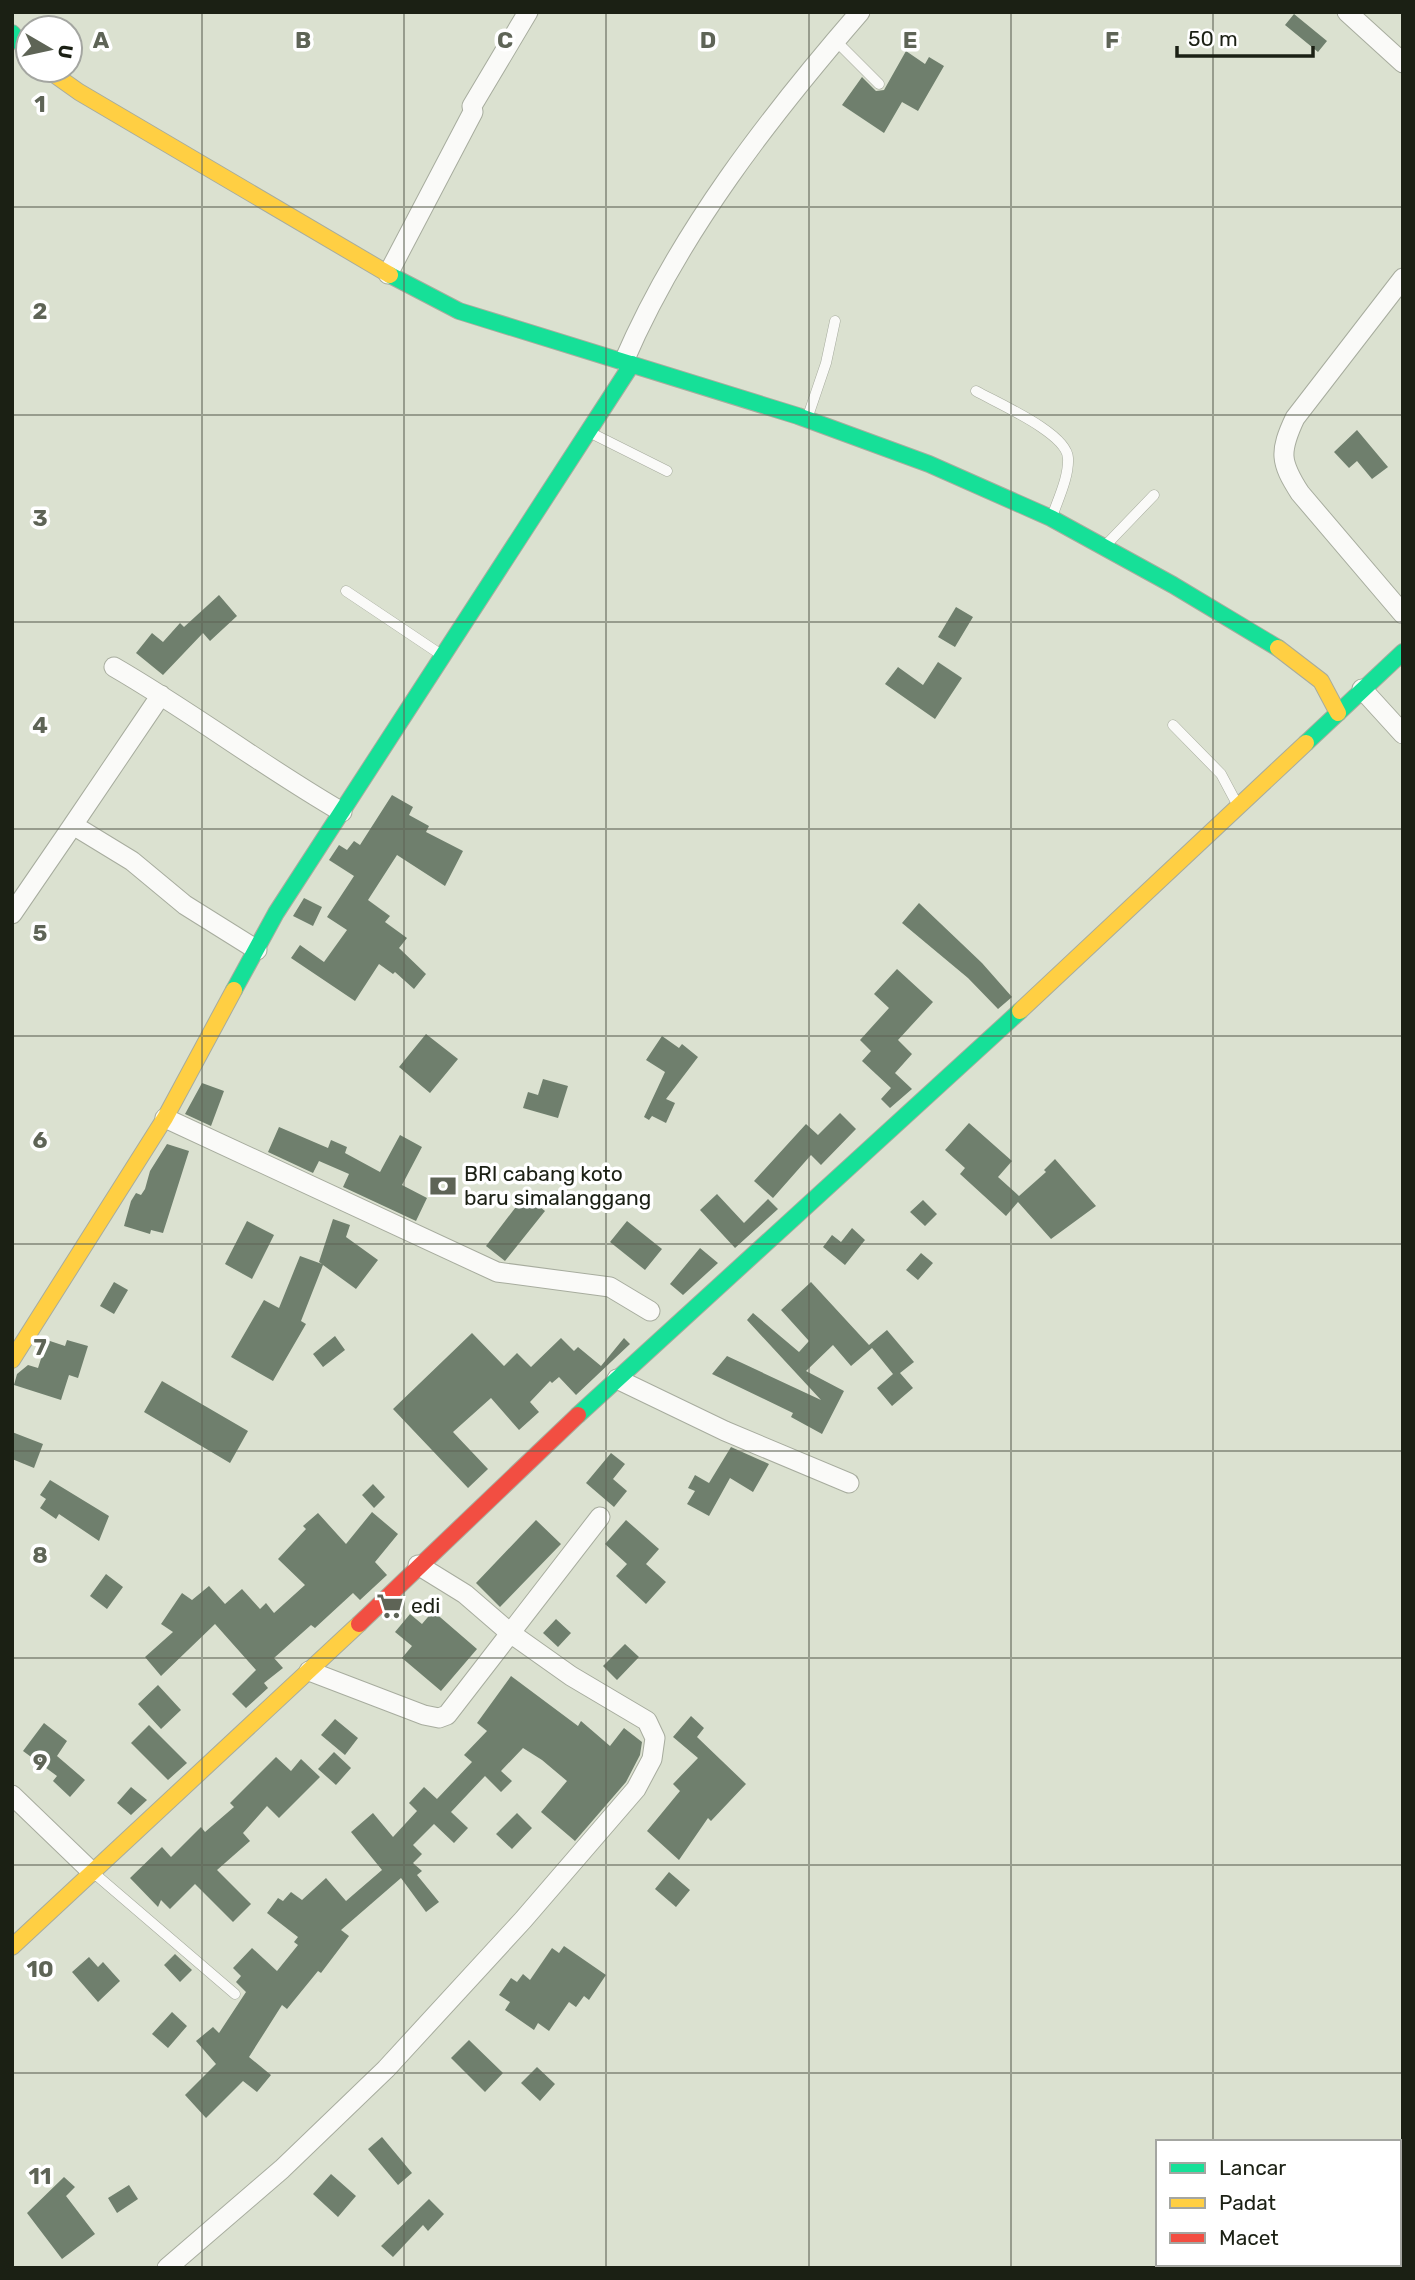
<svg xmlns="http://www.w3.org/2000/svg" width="1415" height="2280" font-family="Rubik,sans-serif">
  <rect width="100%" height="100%" fill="#dbe1d0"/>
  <path fill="#6f7f6d" d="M1294 14 1327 41 1318 52 1285 25Z
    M906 51 925 64 929 57 944 66 918 111 902 102 884 133 842 105 862 77 876 91 884 90Z
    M1357 430 1388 467 1372 479 1357 461 1349 468 1334 452Z
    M219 595 237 616 210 641 203 633 163 675 136 653 152 633 163 642 180 623 184 627Z
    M956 607 973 617 955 647 938 637Z
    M938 662 962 678 935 719 885 684 898 667 923 685Z
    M392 795 413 807 409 815 429 826 426 832 463 851 445 886 397 855 368 900 390 916 385 922 407 938 399 948 426 974 414 989 395 972 393 974 379 964 355 1001 291 958 300 945 324 962 347 930 327 917 354 876 329 860 339 845 347 850 354 841 360 845Z
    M304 898 322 907 313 926 293 916Z
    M919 903 982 963 1012 997 998 1009 968 978 902 923Z
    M897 969 933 1002 898 1040 912 1054 895 1073 912 1089 890 1108 881 1099 891 1088 862 1061 871 1051 860 1040 889 1008 874 994Z
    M426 1034 458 1059 430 1093 399 1067Z
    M662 1036 679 1048 682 1044 698 1057 666 1099 675 1103 666 1123 652 1116 649 1120 644 1117 665 1072 646 1060Z
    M543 1079 568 1086 558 1118 523 1108 528 1092 538 1095Z
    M202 1083 224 1091 211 1126 185 1114Z
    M840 1113 856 1129 821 1165 811 1155 773 1198 754 1181 806 1124 818 1135Z
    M969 1123 1012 1161 998 1177 1019 1196 1046 1172 1044 1170 1055 1159 1096 1206 1051 1239 1018 1202 1006 1216 960 1174 965 1168 945 1150Z
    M279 1127 328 1148 331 1140 347 1147 345 1153 380 1172 400 1135 422 1147 402 1185 427 1198 416 1221 343 1187 349 1174 319 1161 313 1173 268 1152Z
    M167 1144 189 1151 163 1233 151 1230 150 1234 124 1226 131 1201 136 1193 141 1195 145 1189 150 1171Z
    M717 1194 744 1223 768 1199 778 1209 735 1248 700 1210Z
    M525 1195 545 1211 505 1261 486 1246Z
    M923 1200 937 1214 925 1226 910 1212Z
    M333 1219 350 1225 346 1237 378 1260 356 1289 323 1265 301 1321 306 1324 273 1381 231 1357 264 1300 279 1308 300 1256 322 1264 319 1262Z
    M247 1221 274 1235 252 1279 225 1264Z
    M627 1221 662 1249 645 1270 610 1242Z
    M852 1228 865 1240 845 1265 823 1247 832 1235 841 1242Z
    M700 1248 718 1263 683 1295 670 1284Z
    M921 1253 933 1263 918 1280 906 1270Z
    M114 1282 128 1290 114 1314 100 1306Z
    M811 1282 869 1345 887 1330 914 1362 900 1373 913 1388 892 1406 877 1388 893 1374 872 1348 851 1366 833 1345 806 1371 844 1391 822 1434 791 1417 793 1413 712 1374 727 1356 821 1400 747 1320 753 1313 799 1352 809 1341 781 1310Z
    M472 1333 504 1366 517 1353 531 1367 561 1338 574 1351 578 1347 601 1366 624 1338 630 1344 576 1395 559 1377 552 1383 550 1381 530 1402 539 1412 519 1430 491 1398 453 1432 488 1469 468 1488 393 1409Z
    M335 1336 345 1350 323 1367 313 1354Z
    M47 1340 65 1346 67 1340 88 1346 78 1378 69 1375 61 1400 14 1385 17 1374 28 1365 38 1368Z
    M162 1381 248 1431 230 1463 144 1412Z
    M12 1432 43 1444 34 1468 12 1459Z
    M731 1447 769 1464 753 1492 730 1478 709 1516 687 1504 695 1491 688 1488 695 1475 709 1483Z
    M611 1453 625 1464 613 1479 627 1491 614 1507 586 1483Z
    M50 1480 109 1516 99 1541 59 1514 56 1519 40 1508 46 1499 40 1495Z
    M373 1484 385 1497 374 1508 362 1495Z
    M372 1512 398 1534 375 1562 387 1575 360 1600 353 1593 315 1628 311 1625 274 1658 283 1668 264 1683 268 1688 246 1708 232 1694 256 1670 215 1624 161 1676 145 1657 173 1632 161 1624 182 1593 192 1600 209 1586 225 1604 242 1589 260 1609 266 1603 274 1613 305 1585 278 1559 306 1529 303 1526 318 1513 346 1544Z
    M536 1520 561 1544 500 1607 476 1583Z
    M626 1520 659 1549 646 1564 666 1582 646 1604 616 1576 627 1564 605 1544Z
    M106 1574 123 1587 107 1609 90 1596Z
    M433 1611 477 1649 441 1691 402 1658 412 1646 395 1632 410 1614 422 1624Z
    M556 1619 571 1633 558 1647 543 1633Z
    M625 1644 639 1657 617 1680 603 1666Z
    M511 1676 578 1726 581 1721 610 1746 624 1728 642 1742 640 1755 626 1782 575 1841 541 1812 567 1781 542 1760 523 1748 501 1771 512 1781 501 1792 485 1776 451 1812 468 1828 454 1843 434 1824 413 1845 422 1854 413 1863 422 1871 417 1875 439 1902 426 1912 401 1878 341 1930 349 1936 321 1973 318 1971 287 2009 282 2005 249 2057 271 2075 257 2092 243 2081 206 2118 185 2095 216 2064 196 2041 213 2027 219 2033 246 1992 236 1982 241 1976 233 1968 252 1948 277 1971 298 1945 294 1942 298 1937 267 1913 278 1898 283 1901 291 1892 302 1900 326 1878 346 1901 382 1870 351 1832 373 1813 393 1837 417 1811 409 1803 424 1787 437 1799 472 1762 464 1755 487 1731 477 1723Z
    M158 1685 181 1710 161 1729 138 1704Z
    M691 1716 704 1728 697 1737 746 1784 711 1821 708 1818 679 1860 647 1831 680 1791 673 1784 698 1758 673 1737Z
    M335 1719 358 1738 345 1755 321 1735Z
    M44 1723 67 1741 57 1756 85 1780 70 1797 53 1781 57 1776 23 1751Z
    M149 1725 187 1763 168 1780 131 1743Z
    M334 1752 351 1768 336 1785 318 1769Z
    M276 1757 291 1771 301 1759 320 1777 279 1818 267 1806 243 1833 250 1841 217 1870 251 1904 233 1922 195 1884 170 1909 161 1900 158 1907 130 1878 162 1847 171 1857 201 1827 205 1832 234 1807 230 1803Z
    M131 1787 147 1800 131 1815 117 1803Z
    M517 1813 532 1828 512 1849 496 1834Z
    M669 1872 690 1890 676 1907 655 1889Z
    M564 1946 606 1975 589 2000 584 1996 576 2007 569 2002 549 2031 538 2023 534 2030 505 2010 510 2002 499 1995 511 1978 517 1982 523 1974 530 1980 552 1948 559 1953Z
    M175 1954 192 1970 180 1982 164 1965Z
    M89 1957 98 1967 103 1962 120 1981 98 2002 72 1972Z
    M172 2012 187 2026 168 2048 152 2034Z
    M469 2040 503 2073 485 2092 451 2058Z
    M537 2067 555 2084 540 2101 521 2083Z
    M382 2137 412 2173 398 2185 368 2149Z
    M331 2174 356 2196 338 2217 313 2194Z
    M64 2177 75 2187 66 2196 95 2234 62 2259 27 2213Z
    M129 2185 138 2199 117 2213 108 2198Z
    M429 2199 444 2214 428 2231 423 2225 393 2257 381 2246Z"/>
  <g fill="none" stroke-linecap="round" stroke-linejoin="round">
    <g stroke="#a7ac9e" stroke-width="11">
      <path id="lane" d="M836 41 879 84
        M976 391C997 403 1067 433 1068 458 1069 477 1058 499 1052 517
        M807 419 826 363 835 321
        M589 432 667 471
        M1105 546 1154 495
        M346 591 443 656
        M1173 725 1221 774 1237 804
        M95 1874 235 1994"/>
    </g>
    <g stroke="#a7ac9e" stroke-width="21">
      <path id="street" d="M1347 12 1403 63
        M388 274 473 112 472 106 528 12
        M1403 278 1295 418C1279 452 1280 462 1300 493L1403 614
        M624 361C679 233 769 117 860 12
        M114 667C192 712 264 767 342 812
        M1362 689 1403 734
        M161 695 73 825 132 861 185 905 257 950
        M12 914 73 825
        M165 1118 497 1272 610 1287 650 1311
        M617 1379 725 1431 849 1483
        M309 1671 424 1715 439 1718 447 1715 600 1517
        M12 1795 92 1872
        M167 2268 282 2169 386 2069 523 1920 636 1789 652 1759 655 1738 647 1721 571 1676 509 1632 465 1594 418 1565"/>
    </g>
    <g stroke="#a7ac9e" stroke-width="18">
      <path id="fast" d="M12 33 28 52
        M390 275 459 311 798 416 929 464 1051 518 1173 585 1278 648
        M1306 743 1403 652
        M234 990 276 913 632 364
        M578 1415 1020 1011"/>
    </g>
    <g stroke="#a7ac9e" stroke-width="18">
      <path id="slow" d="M48 70 79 92 390 275
        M1278 648 1321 681 1338 713
        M1020 1011 1306 743
        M12 1360 165 1118 234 990
        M12 1947 359 1624"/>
    </g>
    <g stroke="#a7ac9e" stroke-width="18">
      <path id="jam" d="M359 1624 578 1415"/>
    </g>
    <use href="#lane" stroke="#fafaf8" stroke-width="10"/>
    <use href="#street" stroke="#fafaf8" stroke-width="19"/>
    <use href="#fast" stroke="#16e098" stroke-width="16"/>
    <use href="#slow" stroke="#ffcf43" stroke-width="16"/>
    <use href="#jam" stroke="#f24e42" stroke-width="16"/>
  </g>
  <path fill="none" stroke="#5e6456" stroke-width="2" stroke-opacity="0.55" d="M202 12V2268M404 12V2268M606 12V2268M809 12V2268M1011 12V2268M1213 12V2142M12 207H1403M12 415H1403M12 622H1403M12 829H1403M12 1036H1403M12 1244H1403M12 1451H1403M12 1658H1403M12 1865H1403M12 2073H1403M1213 2264V2268"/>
  <defs>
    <g id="bank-bare" transform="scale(2.1)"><path d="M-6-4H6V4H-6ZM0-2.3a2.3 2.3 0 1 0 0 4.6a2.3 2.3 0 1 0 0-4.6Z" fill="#5e6456" stroke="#fff" stroke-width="2.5" paint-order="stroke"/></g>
    <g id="supermarket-bare" transform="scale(2.1)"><path d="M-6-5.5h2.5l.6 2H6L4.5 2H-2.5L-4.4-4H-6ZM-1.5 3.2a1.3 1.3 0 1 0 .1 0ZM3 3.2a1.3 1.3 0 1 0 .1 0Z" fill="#5e6456" stroke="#fff" stroke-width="2.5" paint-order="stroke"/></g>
  </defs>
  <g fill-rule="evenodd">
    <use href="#bank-bare" x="443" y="1186"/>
    <use href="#supermarket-bare" x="390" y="1606"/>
  </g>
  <g text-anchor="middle" stroke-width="7" stroke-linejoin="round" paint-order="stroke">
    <g font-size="21" fill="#1b2014" stroke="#fff" text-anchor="start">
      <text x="464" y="1181">BRI cabang koto<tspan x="464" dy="24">baru simalanggang</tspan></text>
      <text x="411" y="1613">edi</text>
    </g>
  </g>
  <g font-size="23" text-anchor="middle" font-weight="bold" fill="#5e6456" stroke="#fff" stroke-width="7" stroke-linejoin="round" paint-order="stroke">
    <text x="101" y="48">A</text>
    <text x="303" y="48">B</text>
    <text x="505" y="48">C</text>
    <text x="708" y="48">D</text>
    <text x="910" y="48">E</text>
    <text x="1112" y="48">F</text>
    <text x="40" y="112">1</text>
    <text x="40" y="319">2</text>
    <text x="40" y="526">3</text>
    <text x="40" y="733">4</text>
    <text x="40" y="941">5</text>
    <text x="40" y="1148">6</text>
    <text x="40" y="1355">7</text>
    <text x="40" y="1563">8</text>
    <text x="40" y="1770">9</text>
    <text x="40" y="1977">10</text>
    <text x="40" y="2184">11</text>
  </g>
  <rect width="1415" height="2280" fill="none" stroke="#1b2014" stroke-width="28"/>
  <rect x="1156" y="2140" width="245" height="126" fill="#ffffff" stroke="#a4a6a1" stroke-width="2"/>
  <rect x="1170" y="2163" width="35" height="10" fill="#16e098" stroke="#a4a6a1" stroke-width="2"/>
  <text x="1219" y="2175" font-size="21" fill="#1b2014">Lancar</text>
  <rect x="1170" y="2198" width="35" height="10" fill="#ffcf43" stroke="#a4a6a1" stroke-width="2"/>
  <text x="1219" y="2210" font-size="21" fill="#1b2014">Padat</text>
  <rect x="1170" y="2233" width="35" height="10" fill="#f24e42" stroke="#a4a6a1" stroke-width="2"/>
  <text x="1219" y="2245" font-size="21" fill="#1b2014">Macet</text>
  <g transform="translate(49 49) rotate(99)"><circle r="33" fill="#ffffff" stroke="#a4a6a1" stroke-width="2"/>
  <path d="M0-5L12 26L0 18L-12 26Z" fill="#5e6456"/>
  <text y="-10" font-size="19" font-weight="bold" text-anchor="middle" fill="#1b2014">U</text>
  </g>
  <path d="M1177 46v10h136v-10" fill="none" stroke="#1b2014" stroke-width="3.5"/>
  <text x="1188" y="46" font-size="21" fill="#1b2014" stroke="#ffffff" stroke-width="5" paint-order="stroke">50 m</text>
</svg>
